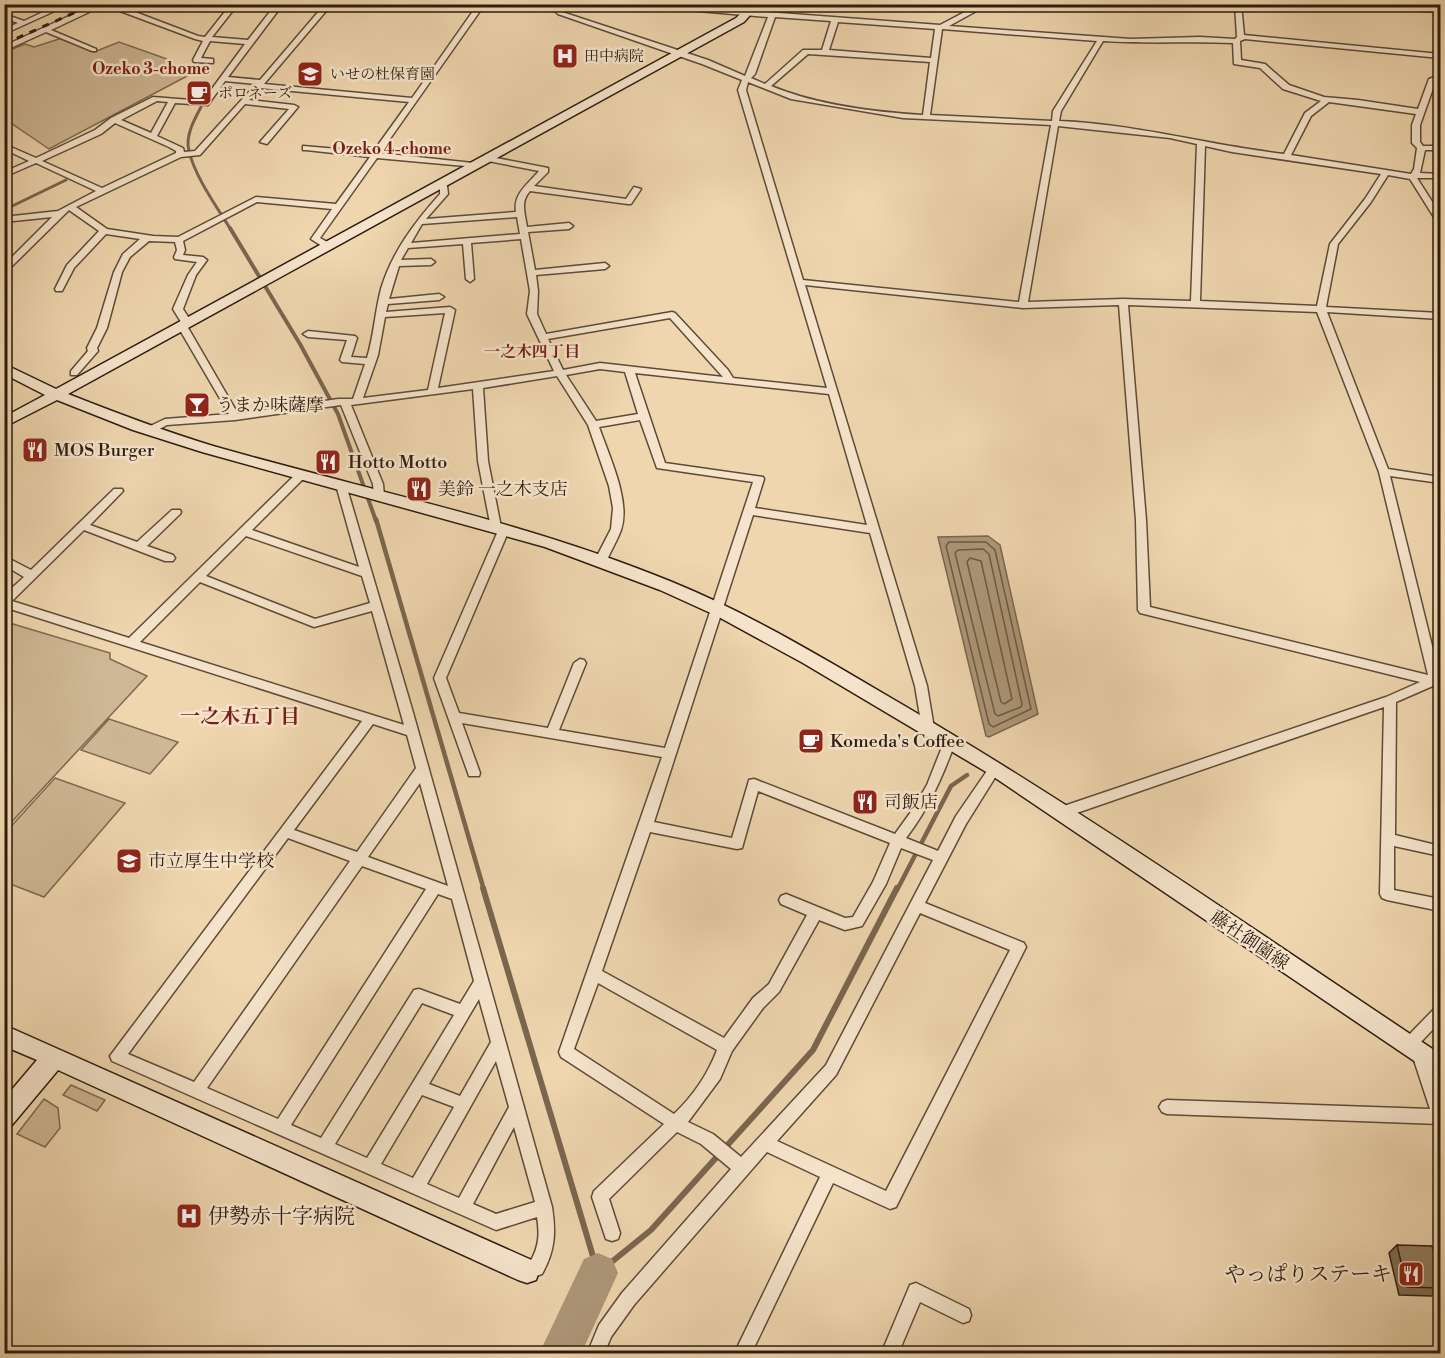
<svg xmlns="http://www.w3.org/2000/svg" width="1445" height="1358" font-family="'Libre Bodoni','Noto Serif JP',serif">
  <rect width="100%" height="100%" fill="#efd6af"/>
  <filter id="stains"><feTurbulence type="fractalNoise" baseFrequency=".00333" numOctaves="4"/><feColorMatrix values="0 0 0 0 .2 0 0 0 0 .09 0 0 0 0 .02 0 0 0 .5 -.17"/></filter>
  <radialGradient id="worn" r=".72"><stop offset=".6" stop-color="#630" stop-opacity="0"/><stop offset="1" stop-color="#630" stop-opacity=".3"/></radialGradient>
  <path fill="#ceb794" stroke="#7e6a52" stroke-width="1.5" d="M62 38 94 52 119 42 167 59 169 70 191 74 49 149 5 119V52L25 44 34 47Z
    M13 624 110 653V659L147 676 5 829 4 628Z
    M109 719 178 742 150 774 81 750Z
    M55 778 125 803 44 897 5 882V833Z
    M71 1085 105 1100 97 1111 63 1095Z
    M44 1099 58 1108 60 1128 45 1147 17 1134Z"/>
  <path fill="#ad9779" stroke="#7a664f" stroke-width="1.5" d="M988 536 1000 545 1038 714 989 737 986 736 938 537Z"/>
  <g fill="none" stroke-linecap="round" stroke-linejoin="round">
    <path stroke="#6d5a44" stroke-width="1.5" d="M949 542H986L995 550 1031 709 993 727 989 724 946 546Z
      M983 549 989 554 1022 704 1021 707 998 716 995 714 955 553 958 550Z
      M970 558 981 561 1012 699 1004 704 1001 702 967 562Z"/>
    <path stroke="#7a664f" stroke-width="3" d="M201 107C194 120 185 136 189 151 195 177 217 207 231 230
      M4 210 66 180"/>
    <path stroke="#7a664f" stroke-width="4" d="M230 228 300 344 338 414 376 521"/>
    <path stroke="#7a664f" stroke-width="4.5" d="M376 519 484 890
      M897 890 951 786 967 775"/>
    <path stroke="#7a664f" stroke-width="6" d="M483 888 598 1273 651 1230 813 1050 897 888"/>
    <path fill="#ad9779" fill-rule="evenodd" d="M598 1253 612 1259 618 1273 581 1354H539L584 1259Z"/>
    <g stroke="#5e4b37" stroke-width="3">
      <path id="street" d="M60 4H70L4 34V29L18 23 4 18V14L24 21Z
        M95 4H114L198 36 205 37 231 4H238L212 37 248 40 276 4H283L228 77 260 80 325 4H332L264 84 412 98 478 4H485L380 153 473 163H476V167L377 158 320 238 331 244V248H325L311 239 332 209 257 202 183 241 185 250 183 255 203 257 207 260 196 275 183 309 192 323 187 326 238 414 338 399H353L365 364 342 362 340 360 347 340 308 337 303 334 308 331 355 336 357 338 351 357 367 358C374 335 375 312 381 289 392 252 415 222 440 194V189L435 184 436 182H442L447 186 448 194 426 219 516 212C513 194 528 184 539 171L483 160 482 158 486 156 548 168V172L534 186 626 199 634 187 641 189 631 204H628L530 191C520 202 525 213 527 227L569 223 573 226 569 229 528 232 535 270 605 263 609 266 605 269 536 275 538 291 537 314 546 334 672 312 675 313 728 370 733 378 827 388 738 90 742 80 702 64 558 14 547 4H555L562 12 708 60 745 76 768 17 618 4H656L940 25 980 4H989L949 26 1131 39 1200 37 1235 39 1237 37 1235 4H1241L1244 35 1440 54V58L1245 39 1240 41 1241 60 1265 64 1289 85 1324 97 1358 100 1418 109 1429 79 1440 75V79L1436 80 1420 125V142L1423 146H1440V150H1425L1420 173 1440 174V178H1417L1440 214V222H1437L1410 179 1388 175 1371 202 1338 244 1326 307 1440 313V319L1327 312 1388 469 1440 477V483L1390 476 1440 678V686L1435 685 1396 702 1395 835 1440 846V856L1394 846V890L1440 899V911L1387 900 1382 898 1380 894 1384 707 1065 817 1060 818 1055 817 1053 813 1055 809 1386 697 1420 682 1140 613 1138 610 1136 520 1119 305 1023 308 805 285 927 686 934 728 932 731H924L922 728 915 686 870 533 753 515 654 822 732 838 748 784 749 780 754 779 895 834 913 809 927 785 946 737H954L956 740C943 776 929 808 906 838L938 851 956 816 991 765H999L1001 768 966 824 925 903 1024 943 1026 947 896 1207 890 1209 833 1183 751 1354H734L820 1177 767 1152 634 1305 611 1337 604 1354H587L599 1325 622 1293 731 1169 701 1144 677 1132 609 1199 620 1233 618 1239 612 1241 606 1239 592 1197 594 1191 664 1124 561 1057 559 1052 662 757 462 723 480 773 479 776H469L468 773 434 678 498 531H492L491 528 478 461 473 389 351 405 383 484 384 496 379 499 374 496 373 484 341 405 235 420 167 425 152 433H144V429L165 419 229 414 177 325 181 322 173 309 188 275 197 262 175 259 174 257 177 250 175 242 149 241 130 257 122 272 107 328 97 348 98 351 77 375H71V371L88 351 87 348 97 328 114 272 123 254 140 239 106 234 74 268 62 291H56L55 289 67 265 99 231 69 210 4 274V265L52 217 4 222V217L58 211 96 191 36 163 4 177V172L29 161 4 149V144L36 158 95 130 111 118 153 97 203 101 245 44 210 41 201 58 213 59V63L194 62 193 60 203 41 195 39 104 5 51 30 96 49V51H92L46 32 4 51V46ZM775 17 831 21 822 50H803L765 84 751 78 755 74ZM838 22 935 29 931 58 829 50ZM942 29 1097 41 1053 111 1052 121 930 115ZM1103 41C1147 44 1190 41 1233 43L1234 64 1260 68 1283 89 1321 101 1305 113 1284 154C1208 145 1135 124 1059 121L1061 111ZM808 54 930 62 923 115C872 112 817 105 771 86ZM225 81 256 84 195 151 184 152 183 148 157 136 175 103 208 105ZM748 82 791 99 903 118 1051 125 1019 302 803 280 746 90ZM260 88 409 102 373 152 303 146V150H306L370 157 336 204 256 197 178 237 153 236 107 229 76 207 181 157 200 155 245 104 289 109 260 142 267 144 298 107 294 105 249 100ZM157 101 168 102 151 133 121 120ZM1329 102 1416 114 1412 125V143L1417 148 1414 169 1411 174 1291 155 1311 116ZM115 123 169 147 176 151V153L102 188 42 161 101 134ZM1058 126 1170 138 1197 144 1191 301 1123 299 1028 302ZM1205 146 1232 152 1381 174 1365 199 1330 244 1317 306 1200 301ZM517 217 520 234 411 243 422 224ZM521 239 530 291 527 314 554 371 438 388 455 310 450 307 386 312 388 304 439 300 444 297 439 294 389 299 399 266 431 265 435 262 431 259 401 260 408 248 463 244 466 279 470 282 474 279 471 243ZM1128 305 1317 312 1379 472 1428 675 1150 607 1146 520ZM445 313 428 390 363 398 378 355 385 317ZM670 318 723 377 600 363 563 370 548 339ZM600 369 625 372 638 414 596 421 566 375ZM635 373 829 394 867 525 755 508 764 479 763 477 665 463ZM557 376 588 425 609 486 613 508 611 529 595 560 597 563H605L607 560C611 550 617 541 621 530 631 501 609 456 599 427L640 420 657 468 753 482 665 748 559 730 586 663 584 660 580 659 574 663 548 728 459 713 446 678 509 530 508 527H501L488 461 483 388ZM758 791 890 843 873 882 853 917 845 918 786 894 781 896 779 900 781 904 807 915 769 984 753 998 724 1038 602 971 650 832 737 849 742 848ZM901 848 933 860 826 1065 741 1157 713 1134 688 1122 720 1079 732 1051 763 1008 779 992 819 920 845 930 862 926 886 884ZM920 913 1010 950 886 1191 777 1141 836 1075ZM598 983 717 1050C708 1074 693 1096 674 1114L574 1049Z
        M1314 4H1369L1440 8V12Z
        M301 472 306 475 305 477 252 530 359 567 336 485 341 482 346 485 412 709 552 1207C556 1233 555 1251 542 1274L527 1279 521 1277 519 1271 521 1265 530 1262C539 1247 540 1234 537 1217L496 1230 112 1061 110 1056 362 721 4 607V595L24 577 4 565V556L31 570 114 489H122L123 491 90 525 137 542 172 510H180L181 512 180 514 147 546 173 555 175 558 173 561H165L84 530 12 601 129 638 297 473ZM246 536 362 576 370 603 315 619 206 576ZM200 582 314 627 372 611 404 725 140 642ZM373 724 407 735 416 768 357 852 294 830ZM420 783 448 886 368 857ZM288 838 350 861 194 1082 128 1054ZM362 866 426 889 278 1119 207 1088ZM438 894 452 899 474 981 460 1004 419 989 414 990 321 1138 291 1125ZM479 999 491 1042 460 1096 429 1084ZM422 1003 454 1015 367 1158 335 1144ZM496 1061 509 1107 459 1198 427 1184ZM422 1095 454 1107 413 1178 381 1164ZM514 1127 535 1202 496 1214 473 1204Z
        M1440 1006V1022L1418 1045 1423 1047 1425 1052 1440 1095V1124L1167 1114 1162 1112 1159 1107 1162 1102 1167 1100 1430 1109 1411 1051 1404 1050 1402 1045 1404 1040 1435 1008Z
        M916 1283 969 1309 971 1315 969 1321 963 1323 920 1302 898 1354H881L910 1285Z"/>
    </g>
    <g stroke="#2d1d0f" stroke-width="3">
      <path id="secondary" d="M742 12 751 14 744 22 68 394C116 413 164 431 213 446 366 490 524 521 672 582 753 615 828 661 903 705 1087 813 1263 936 1440 1054V1076L1432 1073 988 773 803 663 715 615 660 590 545 547 202 452 133 430 57 400 4 427V417L45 395 4 374V364L56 389 736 18Z
        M4 1025 536 1262 539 1271 536 1280 527 1283 518 1280 58 1070 12 1125 4 1128V1099L37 1060 4 1046Z"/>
    </g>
    <use href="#street" fill="#f5e4cb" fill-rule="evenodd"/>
    <use href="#secondary" fill="#f5e4cb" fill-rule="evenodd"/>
    <path stroke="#2d1d0f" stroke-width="3" stroke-dasharray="7 7" stroke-linecap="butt" d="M4 44 94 4"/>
  </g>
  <path fill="#7e6c54" stroke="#2d1d0f" stroke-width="1.5" d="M1397 1245 1437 1265 1435 1268 1440 1288 1432 1296 1399 1295 1389 1253Z"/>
  <path fill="#927d62" stroke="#2d1d0f" stroke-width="1.5" d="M1397 1245 1432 1246 1437 1265H1434L1440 1288 1407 1287Z"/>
  <defs>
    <g id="hospital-square" transform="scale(1.35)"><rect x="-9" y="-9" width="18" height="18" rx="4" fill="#8f2418" stroke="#f5e4cb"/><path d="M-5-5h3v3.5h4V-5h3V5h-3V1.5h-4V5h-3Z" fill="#fff"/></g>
    <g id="school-square" transform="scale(1.35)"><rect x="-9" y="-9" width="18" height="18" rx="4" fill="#8f2418" stroke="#f5e4cb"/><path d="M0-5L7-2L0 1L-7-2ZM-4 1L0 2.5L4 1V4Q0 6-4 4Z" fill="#fff"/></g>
    <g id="cafe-square" transform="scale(1.35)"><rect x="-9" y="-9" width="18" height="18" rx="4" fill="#8f2418" stroke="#f5e4cb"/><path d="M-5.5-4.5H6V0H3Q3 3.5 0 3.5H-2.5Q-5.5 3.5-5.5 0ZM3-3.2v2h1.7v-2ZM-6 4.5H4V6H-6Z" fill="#fff"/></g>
    <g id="bar-square" transform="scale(1.35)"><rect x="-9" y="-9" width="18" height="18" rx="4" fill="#8f2418" stroke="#f5e4cb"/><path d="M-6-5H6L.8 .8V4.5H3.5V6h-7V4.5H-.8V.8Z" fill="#fff"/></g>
    <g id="restaurant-square" transform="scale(1.35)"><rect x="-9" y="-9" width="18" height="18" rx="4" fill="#8f2418" stroke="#f5e4cb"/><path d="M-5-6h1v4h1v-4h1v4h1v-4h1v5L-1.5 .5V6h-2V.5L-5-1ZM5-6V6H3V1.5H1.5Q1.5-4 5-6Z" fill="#fff"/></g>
  </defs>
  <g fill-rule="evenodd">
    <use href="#hospital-square" x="565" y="56"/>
    <use href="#school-square" x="310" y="74"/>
    <use href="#cafe-square" x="199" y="93"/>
    <use href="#bar-square" x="197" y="405"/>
    <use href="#restaurant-square" x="35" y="450"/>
    <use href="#restaurant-square" x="328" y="462"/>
    <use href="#restaurant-square" x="419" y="489"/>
    <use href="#cafe-square" x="811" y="741"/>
    <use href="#restaurant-square" x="865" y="802"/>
    <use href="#school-square" x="129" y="861"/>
    <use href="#hospital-square" x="189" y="1216"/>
    <use href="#restaurant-square" x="1411" y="1274"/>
  </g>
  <g text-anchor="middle" stroke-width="5" stroke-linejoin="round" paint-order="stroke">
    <g font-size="15" fill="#2d1d0f" stroke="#f5e4cb" text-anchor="start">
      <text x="584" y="61">田中病院</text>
      <text x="330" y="79">いせの杜保育園</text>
      <text x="218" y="98">ポロネーズ</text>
    </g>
    <g font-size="16" font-weight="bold" fill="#7a1f14" stroke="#f5e4cb">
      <text x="151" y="74">Ozeko 3-chome</text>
      <text x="392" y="154">Ozeko 4-chome</text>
      <text x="532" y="357">一之木四丁目</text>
    </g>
    <g font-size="18" fill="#2d1d0f" stroke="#f5e4cb" text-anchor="start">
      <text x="216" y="411">うまか味薩摩</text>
      <text x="54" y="456">MOS Burger</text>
      <text x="348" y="468">Hotto Motto</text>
      <text x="438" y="495">美鈴 一之木支店</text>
      <text x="830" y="747">Komeda's Coffee</text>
      <text x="884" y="808">司飯店</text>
      <text x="148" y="867">市立厚生中学校</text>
    </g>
    <g font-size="18" fill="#2d1d0f" stroke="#f5e4cb">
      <text transform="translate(1250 940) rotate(34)" y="6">藤社御薗線</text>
    </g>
    <g font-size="20" font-weight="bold" fill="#7a1f14" stroke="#f5e4cb">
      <text x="240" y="723">一之木五丁目</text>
    </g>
    <g font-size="21" fill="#2d1d0f" stroke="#f5e4cb" text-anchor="start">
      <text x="208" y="1223">伊勢赤十字病院</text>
      <text x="1392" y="1281" text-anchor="end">やっぱりステーキ</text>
    </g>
  </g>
  <rect width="1445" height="1358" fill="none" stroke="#efd6af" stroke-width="24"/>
  <rect x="6" y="6" width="1433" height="1346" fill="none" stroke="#2d1d0f" stroke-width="3"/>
  <rect x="12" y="12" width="1421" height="1334" fill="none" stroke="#2d1d0f" stroke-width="1.5"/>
  <rect width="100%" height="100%" filter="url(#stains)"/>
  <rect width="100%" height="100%" fill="url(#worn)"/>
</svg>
